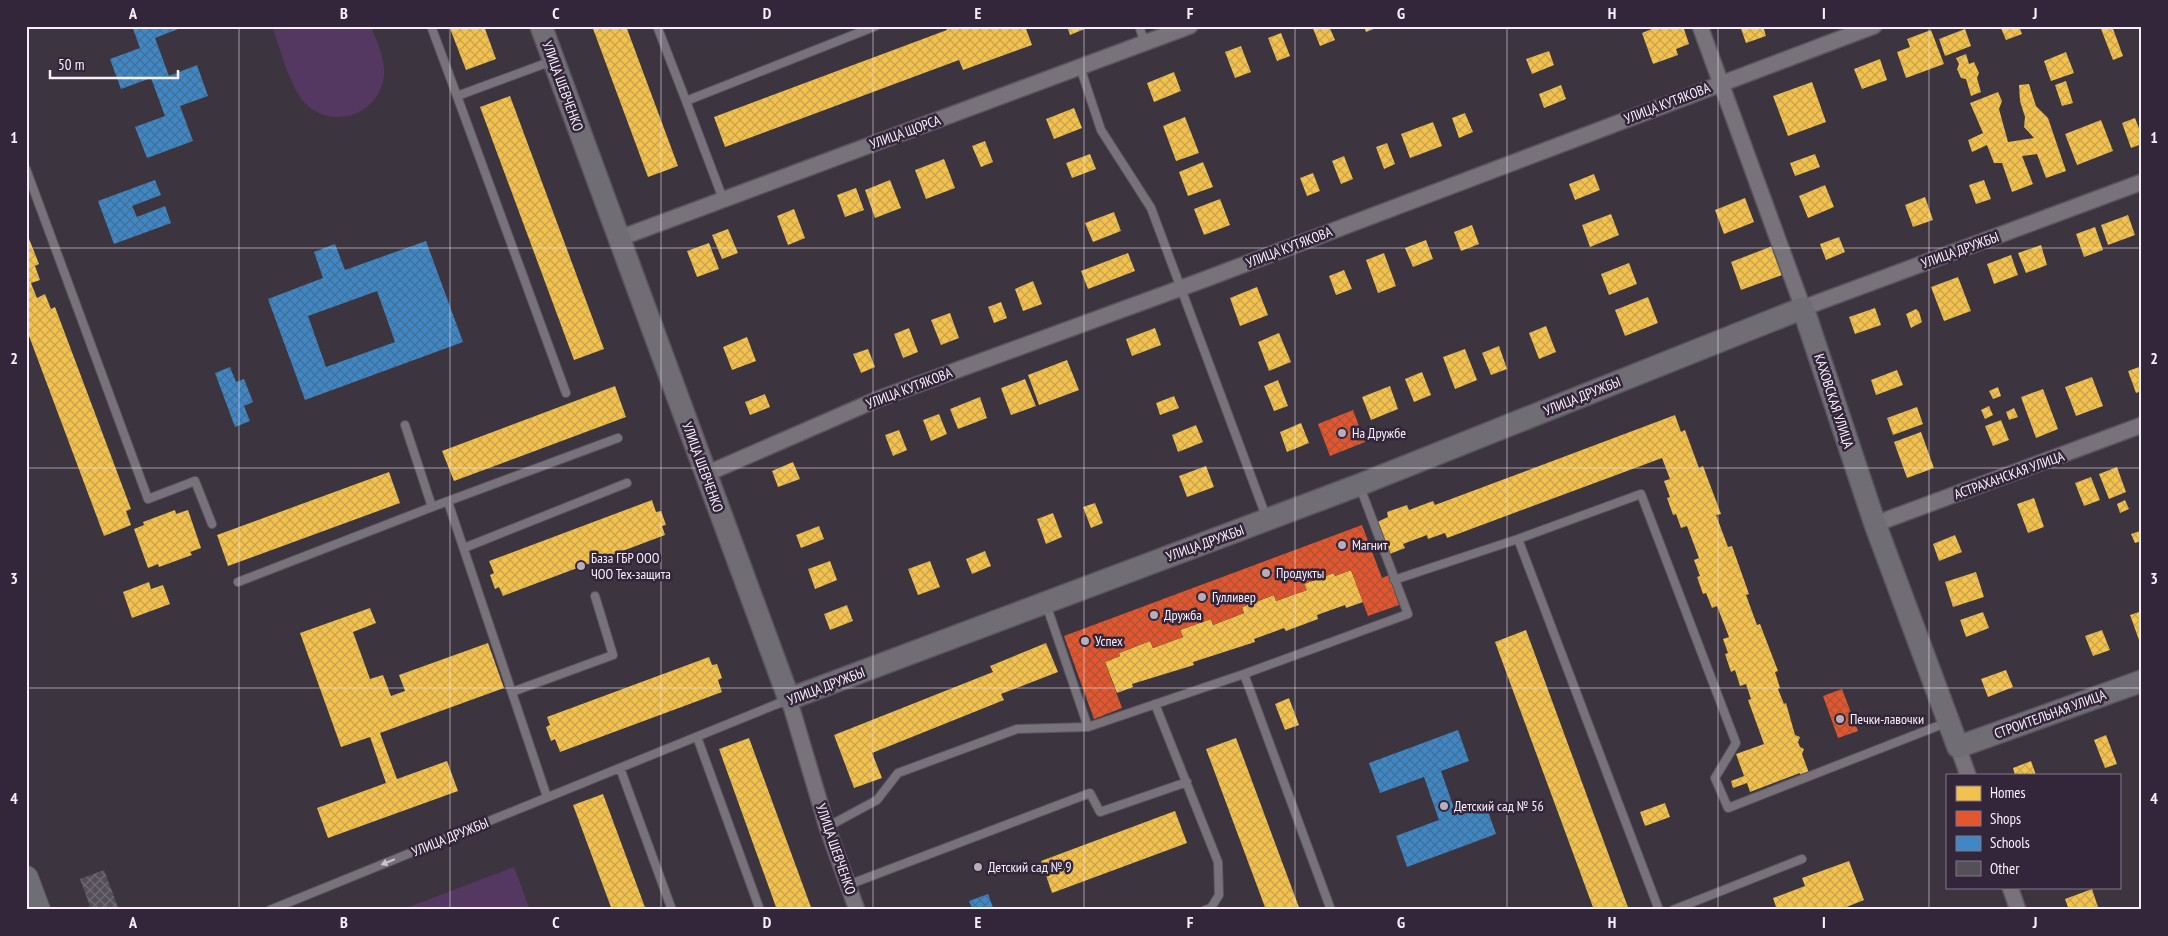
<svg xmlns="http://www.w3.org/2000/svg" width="2168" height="936" font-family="'PT Sans Narrow',sans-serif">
  <defs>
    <pattern id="homes-cross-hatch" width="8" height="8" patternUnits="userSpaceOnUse" patternTransform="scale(1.25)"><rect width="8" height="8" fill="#f2c14e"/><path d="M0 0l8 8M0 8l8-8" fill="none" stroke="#c8a34e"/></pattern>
    <pattern id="shops-cross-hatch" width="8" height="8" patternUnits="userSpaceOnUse" patternTransform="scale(1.25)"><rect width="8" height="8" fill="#e4572e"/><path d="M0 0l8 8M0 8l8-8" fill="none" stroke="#ae5238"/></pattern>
    <pattern id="schools-cross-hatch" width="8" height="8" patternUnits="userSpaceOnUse" patternTransform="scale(1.25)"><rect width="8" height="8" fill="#3f88c5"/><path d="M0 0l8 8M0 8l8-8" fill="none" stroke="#436e95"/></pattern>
    <pattern id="building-cross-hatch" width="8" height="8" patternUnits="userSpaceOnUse" patternTransform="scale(1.25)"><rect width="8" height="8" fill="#554f59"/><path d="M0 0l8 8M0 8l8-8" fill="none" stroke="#6e6972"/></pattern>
  </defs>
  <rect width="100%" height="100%" fill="#3c353f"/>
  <path fill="#543861" d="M272 26H371C376 41 385 58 384 74 382 113 333 132 305 103 290 88 280 47 272 26Z
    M514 867 530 910H401Z"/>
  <path fill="url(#homes-cross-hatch)" d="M449 26H484L496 59 466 70Z
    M592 26H626L678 166 648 177Z
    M946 26H1025L1032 45 963 70 959 60 725 147 714 117 947 30Z
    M1067 26H1092L1070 35Z
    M1312 26H1329L1335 40 1320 46Z
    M1364 26H1381L1366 32Z
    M1659 26H1683L1689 44 1676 49 1678 55 1653 64 1642 33Z
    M1740 26H1763L1766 36 1746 43Z
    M2000 26H2019L2022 34 2006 40Z
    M2107 26H2112L2123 56 2113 60 2101 29Z
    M1965 29 1971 46 1945 56 1939 39Z
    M1931 30 1944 64 1906 78 1897 52 1910 47 1907 39Z
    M1281 33 1290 56 1277 61 1268 38Z
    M1241 46 1251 72 1235 78 1225 52Z
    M1549 51 1554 65 1532 74 1526 59Z
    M2066 52 2074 73 2051 81 2044 61Z
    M1966 54 1969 64 1974 62 1979 73 1977 78 1981 92 1971 96 1966 79 1961 78 1957 69 1959 64 1956 58Z
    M1880 59 1887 80 1862 89 1854 69Z
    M1174 72 1181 91 1154 102 1147 83Z
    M2066 81 2073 103 2062 106 2055 85Z
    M1812 82 1826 122 1788 136 1773 96Z
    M2029 84 2036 106 2048 118 2066 171 2046 178 2037 154 2022 156 2033 184 2012 192 2002 163H1994L1987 145 1972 152 1968 140 1983 133 1970 103 1998 92 2002 101 1999 109 2008 142 2034 138 2024 127 2025 117 2020 101 2019 85Z
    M1561 85 1566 99 1544 108 1539 94Z
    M510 96 604 349 574 360 480 107Z
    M1074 108 1082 128 1054 139 1046 119Z
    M1465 113 1473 132 1459 138 1452 118Z
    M1185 117 1199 153 1176 161 1163 126Z
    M2135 118 2142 136V144L2131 148 2122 123Z
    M2101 120 2113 151 2077 165 2065 134Z
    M1433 122 1442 146 1410 158 1401 134Z
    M985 141 993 162 981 167 972 146Z
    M1387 143 1395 164 1384 169 1376 147Z
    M1090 154 1096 169 1072 178 1066 163Z
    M1815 154 1820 167 1795 176 1790 163Z
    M1344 156 1353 179 1341 184 1332 161Z
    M944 159 955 188 926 199 915 170Z
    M1203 162 1213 187 1188 196 1179 172Z
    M1313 173 1320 191 1307 196 1300 178Z
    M1594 174 1600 190 1575 200 1569 184Z
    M890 180 901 208 875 218 865 190Z
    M1984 180 1991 199 1976 204 1969 185Z
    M1825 185 1834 207 1808 218 1799 196Z
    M856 188 864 210 845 217 837 195Z
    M1925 197 1933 220 1913 227 1905 205Z
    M1745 198 1754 222 1724 234 1715 210Z
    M1220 199 1230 225 1204 235 1194 209Z
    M794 209 805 238 788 245 777 216Z
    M1114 212 1121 231 1093 242 1085 223Z
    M1611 214 1619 235 1590 247 1582 225Z
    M2128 215 2135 235 2108 245 2101 225Z
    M1472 225 1479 244 1461 251 1454 232Z
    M2095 227 2103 250 2084 257 2076 234Z
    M728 229 738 253 722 259 712 235Z
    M26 231 39 264 35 266 40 280 31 283 37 298 45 294 51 309 55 307 131 509 126 511 131 525 104 536 26 328Z
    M1839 237 1845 252 1826 260 1820 244Z
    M1426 240 1433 259 1413 267 1405 248Z
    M709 243 719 269 697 277 687 251Z
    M1775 245 1785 274 1741 290 1731 262Z
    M2041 245 2047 265 2026 273 2018 253Z
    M1128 253 1135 271 1088 289 1081 271Z
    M1384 253 1396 286 1378 293 1366 260Z
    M2011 255 2018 275 1994 284 1987 264Z
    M1629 263 1637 284 1609 295 1601 274Z
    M1344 270 1352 289 1336 295 1329 276Z
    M1958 277 1971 311 1944 321 1931 287Z
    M1033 281 1042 304 1023 311 1015 289Z
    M1257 287 1268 315 1240 326 1230 298Z
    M1648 297 1658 323 1625 336 1615 310Z
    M1001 302 1007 318 994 323 988 307Z
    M1875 308 1881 325 1855 334 1849 317Z
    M1916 309 1919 312 1922 322 1911 328 1906 314Z
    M950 313 959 338 941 345 931 320Z
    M1546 326 1556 352 1539 359 1529 333Z
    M909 328 918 352 903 358 894 334Z
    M1155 328 1161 345 1132 356 1126 339Z
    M1279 333 1291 362 1269 371 1258 342Z
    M747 337 756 361 732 370 723 347Z
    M1499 346 1507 369 1491 375 1482 353Z
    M868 349 875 367 861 373 853 354Z
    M1465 349 1477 380 1455 389 1443 357Z
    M1067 360 1079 390 1039 405 1028 375Z
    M2142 366V391L2136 393 2128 371Z
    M1897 370 1903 385 1876 395 1871 380Z
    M1422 372 1431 395 1414 402 1405 379Z
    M2092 377 2103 406 2076 416 2065 387Z
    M1025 379 1036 406 1011 415 1001 388Z
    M1278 380 1288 406 1274 411 1264 386Z
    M615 386 626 417 454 481 442 451Z
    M1390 386 1398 409 1371 420 1362 397Z
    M1998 387 2001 396 1993 399 1989 391Z
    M2043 389 2058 429 2036 438 2021 397Z
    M765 394 770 407 750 415 745 402Z
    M1174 396 1179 408 1160 415 1156 403Z
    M980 397 987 418 958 429 950 409Z
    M1989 406 1993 415 1985 419 1981 410Z
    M1917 407 1923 424 1893 435 1887 418Z
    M2014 408 2018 417 2009 420 2006 412Z
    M939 414 947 434 931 441 923 420Z
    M1675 415 1681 432 1685 430 1699 468 1703 466 1721 514 1716 515 1728 547 1732 546 1749 594 1746 595 1757 625 1760 624 1778 671 1775 672 1780 688 1778 689 1784 704 1786 703 1795 735 1800 737 1798 742 1800 747 1804 749 1802 754 1809 773 1801 776 1800 773 1750 792 1747 783 1733 788 1731 781 1744 776 1736 754 1764 744 1748 700 1751 699 1746 684 1740 686 1735 670 1731 672 1725 654 1728 653 1723 639 1729 637 1717 606 1712 608 1706 593 1703 594 1697 577 1700 576 1694 560 1699 558 1687 526 1681 528 1676 514 1673 515 1667 498 1670 497 1664 481 1670 479 1662 458 1447 538 1445 533 1428 539 1427 535 1403 544 1405 548 1387 555 1375 523 1388 517 1387 512 1407 505 1409 510 1433 501 1435 505Z
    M2001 420 2009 440 1993 446 1985 426Z
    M1301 423 1309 443 1287 452 1280 432Z
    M1196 425 1203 442 1178 452 1172 435Z
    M899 430 907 450 893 456 885 435Z
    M1921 432 1934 468 1907 478 1894 442Z
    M793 462 800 479 778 487 772 471Z
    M1206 466 1214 487 1187 497 1179 476Z
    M2117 467 2126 492 2109 499 2099 474Z
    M389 472 400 503 228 566 217 535Z
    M2091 477 2100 500 2084 506 2075 483Z
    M2034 498 2044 527 2028 533 2017 504Z
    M652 500 656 512 661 511 666 525 662 526 665 535 503 596 499 587 495 589 490 575 494 573 489 561Z
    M2125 500 2129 509 2120 513 2117 504Z
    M1095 503 1103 523 1091 528 1083 507Z
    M175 510 176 514 188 510 201 548 190 552 192 555 159 567 158 564 148 568 134 529 144 525 143 522Z
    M1053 513 1062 537 1046 544 1037 519Z
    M819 526 824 539 801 548 796 535Z
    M2140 531 2142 541 2135 543 2131 534Z
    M1955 535 1962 552 1939 561 1933 544Z
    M985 551 991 566 972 574 966 559Z
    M830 561 837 580 815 589 808 569Z
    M930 561 940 587 918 595 908 569Z
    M1351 570 1363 602 1346 608 1345 605 1317 615 1318 619 1286 631 1284 628 1254 639 1255 642 1193 662 1194 665 1132 684 1133 687 1117 693 1105 662 1120 656 1119 653 1150 641 1153 648 1183 637 1180 630 1211 619 1213 625 1244 613 1242 607 1274 595 1276 601 1307 590 1304 584 1334 573 1335 576Z
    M1976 572 1984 597 1953 607 1945 582Z
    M149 582 151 589 163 585 170 604 132 618 123 592Z
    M847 605 853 621 830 630 824 614Z
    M370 608 376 623 353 632 370 679 383 675 391 696 405 691 399 675 488 643 504 688 380 733 397 779 447 761 458 791 328 838 317 808 386 783 370 737 341 747 300 633Z
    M2142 611V639L2139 640 2130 615Z
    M1983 612 1989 628 1966 637 1960 620Z
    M1526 630 1629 910H1594L1495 642Z
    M2102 630 2110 650 2093 656 2085 636Z
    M1046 643 1058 672 1001 694 1004 700 872 753 882 778 854 788 834 735 993 672 990 666Z
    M709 657 712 665 717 664 722 678 718 680 722 692 560 752 555 739 551 741 546 727 550 725 547 717Z
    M2006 670 2013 687 1988 697 1981 679Z
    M1289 698 1299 725 1285 730 1275 704Z
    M2106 735 2117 764 2105 768 2094 740Z
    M749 738 812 910H777L719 749Z
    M1236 738 1300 910H1266L1206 749Z
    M2031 761 2036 775H2015L2013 768Z
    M603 794 646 910H612L573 805Z
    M1665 803 1670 817 1645 826 1640 812Z
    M1175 811 1187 843 1052 893 1041 861Z
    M1849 861 1864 900 1839 910H1777L1773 898 1805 886 1802 878Z
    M2092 889 2099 910H2069L2065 899Z"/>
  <path fill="url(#shops-cross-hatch)" d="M1353 410 1365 442 1330 456 1318 424Z
    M1362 525 1382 578 1389 575 1399 605 1368 616 1351 570 1335 576 1334 573 1304 584 1307 590 1276 601 1274 595 1242 607 1244 613 1213 625 1211 619 1180 630 1183 637 1153 648 1150 641 1119 653 1120 656 1105 662 1122 708 1094 719 1064 636Z
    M1842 689 1858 731 1838 738 1823 696Z"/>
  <path fill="url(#schools-cross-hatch)" fill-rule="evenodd" d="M132 26H186L155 38 169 76 197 65 208 96 180 106 193 141 147 158 135 127 165 116 151 78 121 89 110 59 140 48Z
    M155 180 161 195 132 206 137 217 165 206 171 223 114 244 98 201Z
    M426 241 463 342 305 400 268 299 323 278 314 252 335 244 345 270ZM377 291 395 342 326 367 308 316Z
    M230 367 236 382 244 379 253 402 244 406 250 421 235 427 215 373Z
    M1458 730 1469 761 1441 771 1456 814 1485 803 1496 834 1407 867 1396 836 1439 820 1424 777 1380 793 1369 763Z
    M988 894 994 910H967L972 908 969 901Z"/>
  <path fill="url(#building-cross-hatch)" d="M104 870 119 910H81L90 906 80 879Z"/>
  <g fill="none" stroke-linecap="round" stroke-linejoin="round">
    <g stroke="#5a545e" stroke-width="10">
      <path id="lane" d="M431 26 457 96
        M657 26 686 101
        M1139 26 1145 43
        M552 61 457 96 566 393
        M1080 67 1101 130 1151 208 1267 519
        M26 169 148 499 195 481 212 524
        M723 199 686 101 876 26
        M405 425 432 507 618 438
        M448 502 547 797
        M1518 539 1641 494 1736 743 1715 778 1728 808 1948 722
        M464 548 627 483
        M1394 580 1518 539 1659 910
        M238 582 432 507
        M1046 604 1088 727
        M1244 674 1408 614 1360 487
        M512 692 613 655 595 596
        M1155 704 1218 862 1219 895 1211 908 1205 910
        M697 737 760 910
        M620 768 672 910
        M827 827 877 800 898 773 1017 729 1088 727 1244 674 1331 910
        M848 885 1090 793 1100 812 1187 782
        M270 910 787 700
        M1673 910 1802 859"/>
    </g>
    <g stroke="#5a545e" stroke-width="18">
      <path id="street" d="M1700 26 1803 308 2142 182
        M620 238 1190 26
        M706 474 878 399 1203 280 1874 26
        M1875 524 2142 425
        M789 699 827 827 857 910
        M1958 747 1968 775
        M2010 887 2018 910"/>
    </g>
    <g stroke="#5a545e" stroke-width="24">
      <path id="secondary" d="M541 26 789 699 1359 485 1803 308 1875 524 1958 747 2142 681"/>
    </g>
    <g stroke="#5a545e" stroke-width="26">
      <path id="primary" d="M26 878 38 910"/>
    </g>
    <use href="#lane" stroke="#78727b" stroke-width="8"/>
    <use href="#street" stroke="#78727b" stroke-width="15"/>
    <use href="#secondary" stroke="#706d75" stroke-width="21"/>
    <use href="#primary" stroke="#6e6f75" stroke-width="24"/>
  </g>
  <defs><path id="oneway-solid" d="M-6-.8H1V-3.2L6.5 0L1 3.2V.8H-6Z" transform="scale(1.25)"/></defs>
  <use fill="#cbc3cf" href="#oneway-solid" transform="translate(388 862) rotate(158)"/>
  <path fill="none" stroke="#f8effc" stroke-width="1" stroke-opacity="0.55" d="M239 26V910M450 26V910M661 26V910M873 26V910M1084 26V910M1295 26V910M1507 26V910M1718 26V910M1929 26V910M26 248H2142M26 468H2142M26 688H2142"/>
  <g fill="#b6aeba" stroke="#34263a" stroke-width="2">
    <circle cx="1342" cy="433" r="5"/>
    <circle cx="1342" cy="545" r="5"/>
    <circle cx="581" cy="566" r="5"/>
    <circle cx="1266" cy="573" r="5"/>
    <circle cx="1202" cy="597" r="5"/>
    <circle cx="1154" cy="615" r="5"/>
    <circle cx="1085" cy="641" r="5"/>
    <circle cx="1840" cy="719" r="5"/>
    <circle cx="1444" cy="806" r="5"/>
    <circle cx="978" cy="867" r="5"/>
  </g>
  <g text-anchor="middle" stroke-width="5" stroke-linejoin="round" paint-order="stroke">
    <g font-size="14" fill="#f8effc" stroke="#34263a">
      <text transform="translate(563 86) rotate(70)" y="5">УЛИЦА ШЕВЧЕНКО</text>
      <text transform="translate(1667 103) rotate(-21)" y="5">УЛИЦА КУТЯКОВА</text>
      <text transform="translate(905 132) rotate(-20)" y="5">УЛИЦА ЩОРСА</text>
      <text transform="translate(1289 247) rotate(-21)" y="5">УЛИЦА КУТЯКОВА</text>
      <text transform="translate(1960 250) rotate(-20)" y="5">УЛИЦА ДРУЖБЫ</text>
      <text transform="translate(909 388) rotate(-21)" y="5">УЛИЦА КУТЯКОВА</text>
      <text transform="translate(1582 396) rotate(-22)" y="5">УЛИЦА ДРУЖБЫ</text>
      <text transform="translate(1834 401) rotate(72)" y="5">КАХОВСКАЯ УЛИЦА</text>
      <text transform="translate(703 467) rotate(70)" y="5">УЛИЦА ШЕВЧЕНКО</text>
      <text transform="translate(2009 475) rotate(-20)" y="5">АСТРАХАНСКАЯ УЛИЦА</text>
      <text transform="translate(1205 543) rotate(-20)" y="5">УЛИЦА ДРУЖБЫ</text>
      <text transform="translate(826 686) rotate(-21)" y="5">УЛИЦА ДРУЖБЫ</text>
      <text transform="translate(2050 714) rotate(-20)" y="5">СТРОИТЕЛЬНАЯ УЛИЦА</text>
      <text transform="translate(450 837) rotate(-22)" y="5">УЛИЦА ДРУЖБЫ</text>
      <text transform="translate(836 849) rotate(71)" y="5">УЛИЦА ШЕВЧЕНКО</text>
    </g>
    <g font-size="14" fill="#f8effc" stroke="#34263a" text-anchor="start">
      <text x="1352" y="438">На Дружбе</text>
      <text x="1352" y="550">Магнит</text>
      <text x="591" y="563">База ГБР ООО<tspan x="591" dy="16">ЧОО Тех-защита</tspan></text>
      <text x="1276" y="578">Продукты</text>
      <text x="1212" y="602">Гулливер</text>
      <text x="1164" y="620">Дружба</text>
      <text x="1095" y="646">Успех</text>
      <text x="1850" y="724">Печки-лавочки</text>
      <text x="1454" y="811">Детский сад № 56</text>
      <text x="988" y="872">Детский сад № 9</text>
    </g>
  </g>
  <rect width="2168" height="936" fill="none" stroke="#34263a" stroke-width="55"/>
  <rect x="1946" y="774" width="175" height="115" fill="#34263a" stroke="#827688"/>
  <rect x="1956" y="786" width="25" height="15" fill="#f2c14e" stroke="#827688"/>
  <text x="1990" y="798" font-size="15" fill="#f8effc">Homes</text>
  <rect x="1956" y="811" width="25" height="15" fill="#e4572e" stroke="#827688"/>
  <text x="1990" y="824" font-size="15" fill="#f8effc">Shops</text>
  <rect x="1956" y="836" width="25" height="15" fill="#3f88c5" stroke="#827688"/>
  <text x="1990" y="848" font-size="15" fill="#f8effc">Schools</text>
  <rect x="1956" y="861" width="25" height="15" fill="#554f59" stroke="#827688"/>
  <text x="1990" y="874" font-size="15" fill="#f8effc">Other</text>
  <path d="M50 70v8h128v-8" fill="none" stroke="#f8effc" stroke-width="2.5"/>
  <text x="58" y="70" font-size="15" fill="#f8effc" stroke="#34263a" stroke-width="4" paint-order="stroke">50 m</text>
  <rect x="28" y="28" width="2112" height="880" fill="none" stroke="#f8effc" stroke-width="2"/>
  <g font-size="16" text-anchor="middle" font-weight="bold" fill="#f8effc">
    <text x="133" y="19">A</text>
    <text x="344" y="19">B</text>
    <text x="556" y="19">C</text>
    <text x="767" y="19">D</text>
    <text x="978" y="19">E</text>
    <text x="1190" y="19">F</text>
    <text x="1401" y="19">G</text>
    <text x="1612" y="19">H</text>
    <text x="1824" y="19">I</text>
    <text x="2035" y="19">J</text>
    <text x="14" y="143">1</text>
    <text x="2154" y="143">1</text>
    <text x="14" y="364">2</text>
    <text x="2154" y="364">2</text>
    <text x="14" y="584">3</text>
    <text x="2154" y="584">3</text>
    <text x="14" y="804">4</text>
    <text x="2154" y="804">4</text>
    <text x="133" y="928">A</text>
    <text x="344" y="928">B</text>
    <text x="556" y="928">C</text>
    <text x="767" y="928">D</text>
    <text x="978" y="928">E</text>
    <text x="1190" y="928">F</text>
    <text x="1401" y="928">G</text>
    <text x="1612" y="928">H</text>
    <text x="1824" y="928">I</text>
    <text x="2035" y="928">J</text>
  </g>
</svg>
